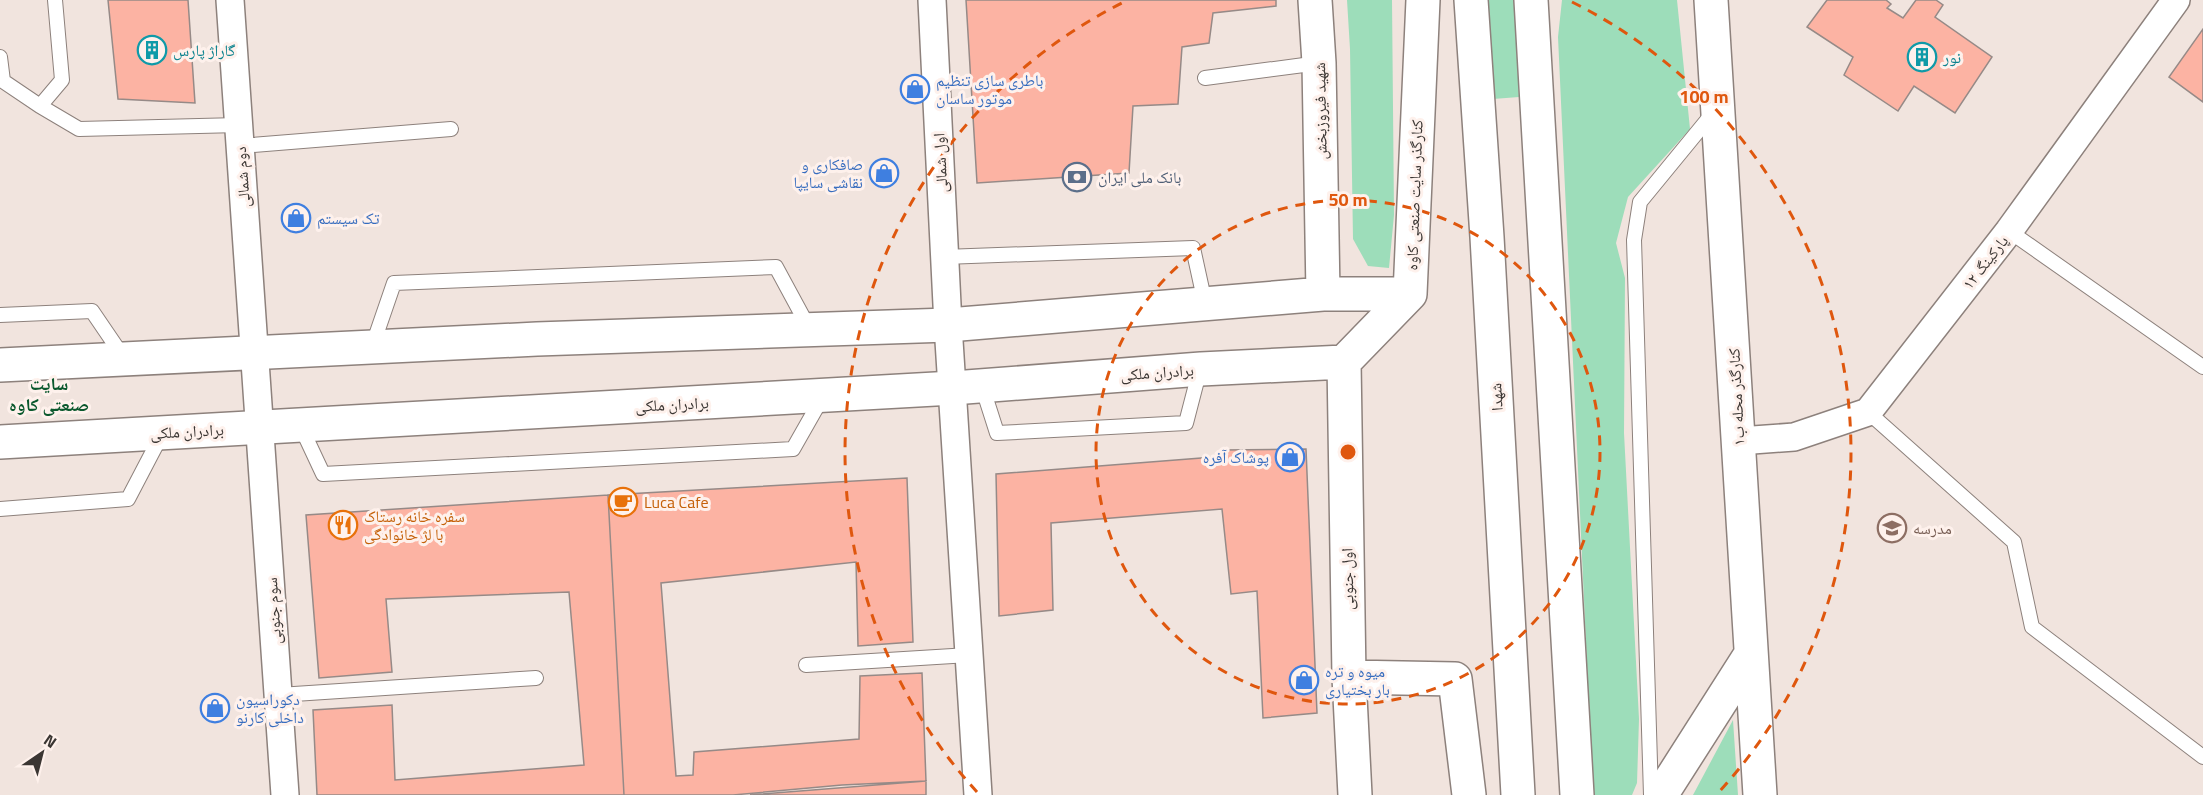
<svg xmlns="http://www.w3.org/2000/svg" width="2203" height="795" font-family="'Titillium Web','Noto Naskh Arabic',sans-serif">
  <rect width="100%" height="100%" fill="#f1e4de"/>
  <path fill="#9dddba" d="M1347 0H1392L1394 215 1389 268 1368 266 1353 239 1350 49Z
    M1487 0H1514L1519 97 1493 99Z
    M1562 0H1677L1690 129 1628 197 1616 243 1625 278 1624 433 1639 719 1637 783 1632 795H1593L1558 37Z
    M1733 720 1738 795H1693Z"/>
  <path fill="#fcb3a3" stroke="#968a87" stroke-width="1.5" d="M108 0H188L195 103 118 99Z
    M966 0H1276V6L1213 13 1209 43 1182 47 1178 104 1133 106 1129 173 977 183Z
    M1827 0H1886L1891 4 1887 8 1903 18 1916 0H1936L1943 5 1935 17 1992 57 1955 113 1914 86 1898 111 1844 75 1853 57 1807 27Z
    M2203 29V102L2169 77Z
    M1306 449 1317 713 1263 718 1257 591 1231 594 1222 509 1051 523 1053 610 999 616 996 474 1214 457 1222 450Z
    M907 478 913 642 858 646 856 562 661 583 676 776 693 775 694 752 859 739 860 676 922 673 926 781 842 785 733 795H624L608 495Z
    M608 495 624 795H317L313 710 392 705 395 780 584 765 569 592 386 599 392 672 319 678 306 515Z
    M926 781V795H750Z"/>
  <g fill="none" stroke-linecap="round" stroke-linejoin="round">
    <g stroke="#8d817c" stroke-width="16">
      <path id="lane" d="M0 57 3 81 40 106 79 129 239 125
        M1205 78 1319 63
        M40 106 62 80 55 0
        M240 146 451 129
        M2009 231 2203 367
        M944 257 1193 248 1205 303
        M0 315 92 311 124 358
        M372 347 394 283 776 267 809 328
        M982 386 997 433 1186 423 1200 369
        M1868 412 2014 542 2032 627 2203 757
        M301 427 323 474 793 449 822 398
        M0 509 128 499 162 434
        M806 665 969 655
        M279 695 536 678
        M1651 795 1634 240 1640 202 1713 113"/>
    </g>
    <g stroke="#8d817c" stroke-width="30">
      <path id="street" d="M230 0C249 265 268 530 285 795
        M932 0 948 325 978 795
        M1739 441 1794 437 1868 412 2009 231 2176 0"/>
    </g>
    <g stroke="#8d817c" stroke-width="36">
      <path id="secondary" d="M1315 0 1319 63 1323 294
        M1471 0 1487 237 1518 795
        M1531 0 1577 795
        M1711 0 1760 795
        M1344 362 1349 677 1355 795
        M1344 362 1410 294 1423 0
        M0 365 537 339 948 325 1323 294H1410
        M0 442 953 388 1201 369 1344 362
        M1349 677 1455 679 1469 795
        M1661 795 1751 654"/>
    </g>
    <use href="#lane" stroke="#fff" stroke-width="14"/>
    <use href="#street" stroke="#fff" stroke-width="27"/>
    <use href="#secondary" stroke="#fff" stroke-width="33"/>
  </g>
  <g fill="none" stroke="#df570e" stroke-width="3" stroke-dasharray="10 8">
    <circle cx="1348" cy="452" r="252"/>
    <path d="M977 792A503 503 0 0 1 1124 2M1572 2A503 503 0 0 1 1719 792"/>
  </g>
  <defs>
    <g id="building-ring" transform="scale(1.5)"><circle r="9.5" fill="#fef1ec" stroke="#0f9aa8" stroke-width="1.5"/><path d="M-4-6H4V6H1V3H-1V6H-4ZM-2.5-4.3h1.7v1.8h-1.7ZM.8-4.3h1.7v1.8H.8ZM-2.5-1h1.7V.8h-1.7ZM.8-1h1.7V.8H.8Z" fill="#0f9aa8"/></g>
    <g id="shop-ring" transform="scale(1.5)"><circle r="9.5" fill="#fef1ec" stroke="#3f7fe0" stroke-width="1.5"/><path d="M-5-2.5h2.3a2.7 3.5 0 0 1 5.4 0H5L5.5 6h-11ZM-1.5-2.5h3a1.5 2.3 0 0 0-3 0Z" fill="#3f7fe0"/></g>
    <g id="bank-ring" transform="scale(1.5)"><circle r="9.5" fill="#fef1ec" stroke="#5c6f8a" stroke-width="1.5"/><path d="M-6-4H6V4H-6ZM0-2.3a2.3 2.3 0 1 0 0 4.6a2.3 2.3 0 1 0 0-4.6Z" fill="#5c6f8a"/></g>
    <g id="cafe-ring" transform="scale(1.5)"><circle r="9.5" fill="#fef1ec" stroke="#e8710a" stroke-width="1.5"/><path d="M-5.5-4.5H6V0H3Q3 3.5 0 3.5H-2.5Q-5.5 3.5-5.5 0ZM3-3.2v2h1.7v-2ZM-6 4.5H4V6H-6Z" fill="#e8710a"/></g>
    <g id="restaurant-ring" transform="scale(1.5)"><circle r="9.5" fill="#fef1ec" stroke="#e8710a" stroke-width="1.5"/><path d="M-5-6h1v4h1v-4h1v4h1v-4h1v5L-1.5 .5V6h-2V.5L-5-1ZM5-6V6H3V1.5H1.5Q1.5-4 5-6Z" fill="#e8710a"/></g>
    <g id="school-ring" transform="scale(1.5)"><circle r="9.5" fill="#fef1ec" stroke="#8d6e63" stroke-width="1.5"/><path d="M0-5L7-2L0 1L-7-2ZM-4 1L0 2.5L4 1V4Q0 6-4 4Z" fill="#8d6e63"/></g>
  </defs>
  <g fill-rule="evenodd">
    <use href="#building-ring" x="152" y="50"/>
    <use href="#building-ring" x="1922" y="57"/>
    <use href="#shop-ring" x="915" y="89"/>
    <use href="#shop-ring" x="884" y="173"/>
    <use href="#bank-ring" x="1077" y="177"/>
    <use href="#shop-ring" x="296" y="218"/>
    <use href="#shop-ring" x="1290" y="457"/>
    <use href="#cafe-ring" x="623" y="502"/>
    <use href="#restaurant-ring" x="343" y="525"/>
    <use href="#school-ring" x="1892" y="528"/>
    <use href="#shop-ring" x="1304" y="680"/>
    <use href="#shop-ring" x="215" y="708"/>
  </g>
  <g text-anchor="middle" stroke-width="6" stroke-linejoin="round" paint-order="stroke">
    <g font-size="16" fill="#0d838f" stroke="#fef1ec" text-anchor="start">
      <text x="173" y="56">گاراژ پارس</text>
      <text x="1943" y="63">نور</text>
    </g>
    <g font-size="16" fill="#366cbe" stroke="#fef1ec" text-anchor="start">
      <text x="936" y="86">باطری سازی تنظیم<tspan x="936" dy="18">موتور ساسان</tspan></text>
      <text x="863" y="170" text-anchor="end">صافکاری و<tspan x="863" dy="18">نقاشی سایپا</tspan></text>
      <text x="317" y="224">تک سیستم</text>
      <text x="1269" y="463" text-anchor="end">پوشاک آفره</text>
      <text x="1325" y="677">میوه و تره<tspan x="1325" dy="18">بار بختیاری</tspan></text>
      <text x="236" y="705">دکوراسیون<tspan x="236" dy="18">داخلی کارنو</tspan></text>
    </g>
    <g font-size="16" fill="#3b3633" stroke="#fef1ec">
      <text transform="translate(1320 111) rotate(-91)" y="6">شهید فیروزبخش</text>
      <text transform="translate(940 163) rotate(-93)" y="6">اول شمالی</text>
      <text transform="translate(242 177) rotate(-94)" y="6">دوم شمالی</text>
      <text transform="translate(1414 195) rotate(-88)" y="6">کنارگذر سایت صنعتی کاوه</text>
      <text transform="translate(1985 262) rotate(-52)" y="6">پارکینگ ۱۲</text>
      <text transform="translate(1157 372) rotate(-4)" y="6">برادران ملکی</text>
      <text transform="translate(1496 397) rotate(-93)" y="6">شهدا</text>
      <text transform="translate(1736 397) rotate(-93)" y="6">کنارگذر محله ب۱</text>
      <text transform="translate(672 404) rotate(-3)" y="6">برادران ملکی</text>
      <text transform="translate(187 431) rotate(-3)" y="6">برادران ملکی</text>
      <text transform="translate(1347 579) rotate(-91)" y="6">اول جنوبی</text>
      <text transform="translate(273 611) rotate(-94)" y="6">سوم جنوبی</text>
    </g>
    <g font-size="16" fill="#4e5e75" stroke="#fef1ec" text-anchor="start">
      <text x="1098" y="183">بانک ملی ایران</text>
    </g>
    <g font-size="16" fill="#c56008" stroke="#fef1ec" text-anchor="start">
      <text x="644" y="508">Luca Cafe</text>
      <text x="364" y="522">سفره خانه رستاک<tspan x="364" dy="18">با لژ خانوادگی</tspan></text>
    </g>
    <g font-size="16" fill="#785e54" stroke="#fef1ec" text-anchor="start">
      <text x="1913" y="534">مدرسه</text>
    </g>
    <g font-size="18" font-weight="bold" fill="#0a582d" stroke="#fef1ec">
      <text x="49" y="390">سایت<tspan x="49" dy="21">صنعتی کاوه</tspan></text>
    </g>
  </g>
  <circle cx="1348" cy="452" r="9" fill="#df570e" stroke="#fef1ec" stroke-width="3"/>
  <g font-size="18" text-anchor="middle" font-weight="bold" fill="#df570e" stroke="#fef1ec" stroke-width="6" stroke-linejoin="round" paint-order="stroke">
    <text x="1704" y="103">100 m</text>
    <text x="1348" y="206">50 m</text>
  </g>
  <g transform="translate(42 753) rotate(35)" stroke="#fef1ec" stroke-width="4.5" paint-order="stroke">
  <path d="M0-4.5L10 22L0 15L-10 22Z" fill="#3b3633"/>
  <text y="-9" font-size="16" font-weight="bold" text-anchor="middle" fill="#3b3633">N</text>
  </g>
</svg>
